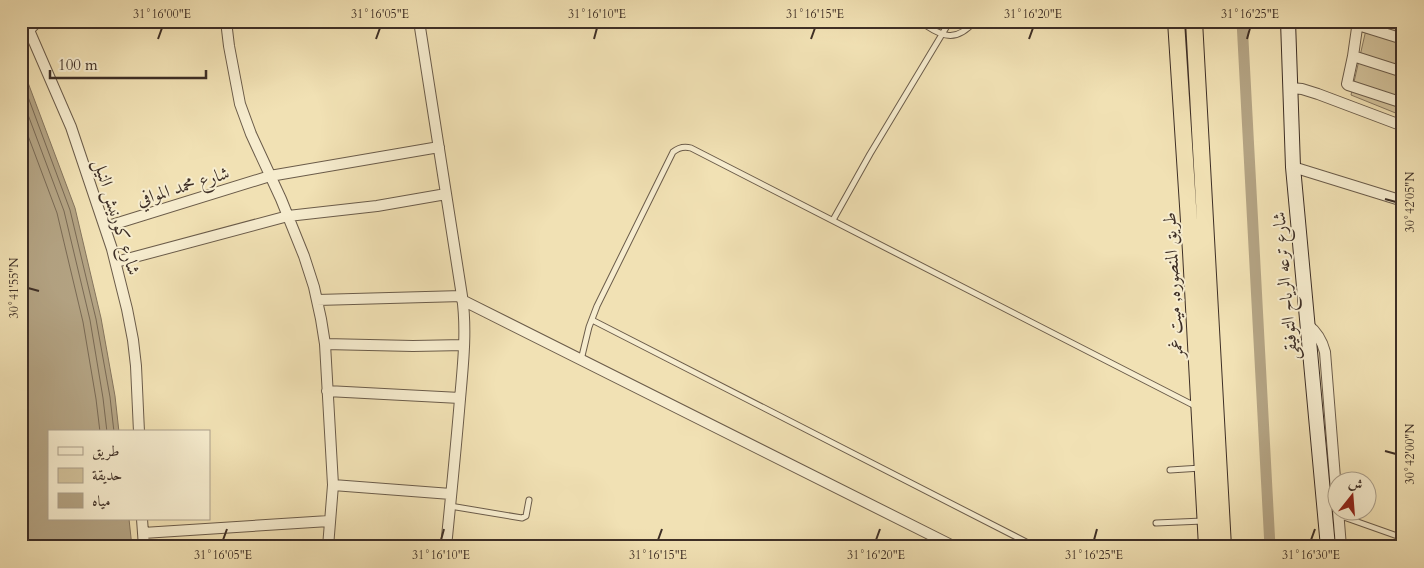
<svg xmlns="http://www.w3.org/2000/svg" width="1424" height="568" font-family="Cardo,Amiri,serif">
  <rect width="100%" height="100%" fill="#f1e1b4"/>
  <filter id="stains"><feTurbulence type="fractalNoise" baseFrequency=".004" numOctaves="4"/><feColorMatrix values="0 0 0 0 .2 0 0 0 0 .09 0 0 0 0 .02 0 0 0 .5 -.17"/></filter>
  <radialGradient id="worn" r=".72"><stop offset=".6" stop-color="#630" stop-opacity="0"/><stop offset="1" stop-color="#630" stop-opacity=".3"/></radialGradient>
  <path fill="#d3c39c" stroke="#887961" d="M1368 21H1403V116L1351 95Z"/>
  <path fill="#b4a484" stroke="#85755e" d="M21 64 75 208 101 318 115 396 119 432H49V519H129L132 547H21Z"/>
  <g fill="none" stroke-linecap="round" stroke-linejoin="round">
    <path stroke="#796a55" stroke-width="1" d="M21 78 70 210 96 319 110 397 114 432
      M21 96 64 211 90 320 103 398 107 432
      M21 117 57 213 83 322 96 399 100 432"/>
    <path stroke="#b4a484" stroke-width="11" d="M1242 21 1270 547"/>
    <g stroke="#6b5c4a" stroke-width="7">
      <path id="service" d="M919 21C941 35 954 45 975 21
        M833 220 870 154 950 21
        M592 320 1036 547
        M581 360 589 327 597 306 673 152C679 147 684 146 691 148L1195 406
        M1170 470 1201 468
        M450 506 522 518 526 516 529 500
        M1338 515 1403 538
        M1156 523 1203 521"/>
    </g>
    <g stroke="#6b5c4a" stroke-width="12">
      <path id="minor" d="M25 21 71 127 112 249 127 309 133 340 136 366 139 432
        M226 21 229 46 240 104 251 134 281 199 304 256 314 287 321 319 325 344 333 485 328 547
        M419 21 462 296C467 330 463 365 460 399 456 448 451 497 446 547
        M1358 21 1353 56 1403 72
        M1358 25 1403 39
        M29 30 38 21
        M1353 56 1347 84 1348 85 1403 103
        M1291 88 1302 89 1318 94 1403 126
        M1293 167 1403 201
        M105 227 270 176 439 147
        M116 262 288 216 377 206 446 194
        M317 300 462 296
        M462 300 955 547
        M1308 325C1317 332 1322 340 1325 352L1336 491
        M325 344 413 346 464 345
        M327 391 460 398
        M333 485 451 494
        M1338 510 1341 547
        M142 519 144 547
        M143 533 329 521"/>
    </g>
    <g stroke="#3e2f26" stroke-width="16">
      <path id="secondary" d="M1288 21 1293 167 1328 547"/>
    </g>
    <g stroke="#3e2f26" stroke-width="18">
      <path id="trunk" d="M1176 21 1191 252 1207 547
        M1194 21 1223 547"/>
    </g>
    <use href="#service" stroke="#f6ecce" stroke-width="5"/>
    <use href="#minor" stroke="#f6ecce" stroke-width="10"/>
    <use href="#secondary" stroke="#f6ecce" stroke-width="14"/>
    <use href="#trunk" stroke="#f1e1b4" stroke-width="16"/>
  </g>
  <path fill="none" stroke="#3e2f26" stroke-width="2" d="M158 39 162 28M376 39 380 28M594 39 597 28M811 39 815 28M1029 39 1033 28M1247 39 1250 28M1385 199 1396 202M28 288 39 291M1385 451 1396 454M223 540 227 529M441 540 444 529M658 540 662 529M876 540 880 529M1094 540 1097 529M1311 540 1315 529"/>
  <g text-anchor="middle" stroke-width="4" stroke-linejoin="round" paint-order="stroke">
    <g font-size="18" fill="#3e2f26" stroke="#f6ecce">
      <text transform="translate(183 186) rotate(-17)" y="6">شارع محمد الموافي</text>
      <text transform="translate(117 217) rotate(73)" y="6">شارع كورنيش النيل</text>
      <text transform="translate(1173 285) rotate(-93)" y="6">طريق المنصوره, ميت غمر</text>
      <text transform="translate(1285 286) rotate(-95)" y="6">شارع ترعه الرياح التوفيقى</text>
    </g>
  </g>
  <rect width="1424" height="568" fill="none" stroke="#f1e1b4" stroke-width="55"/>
  <rect x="48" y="430" width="162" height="90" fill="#f6ecce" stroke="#aca08b"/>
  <rect x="58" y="447" width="25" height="8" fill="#f6ecce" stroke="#aca08b"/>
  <text x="92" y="456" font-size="15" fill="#3e2f26">طريق</text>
  <rect x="58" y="468" width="25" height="15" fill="#d3c39c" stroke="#aca08b"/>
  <text x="92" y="480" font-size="15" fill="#3e2f26">حديقة</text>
  <rect x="58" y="493" width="25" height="15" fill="#b4a484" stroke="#aca08b"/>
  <text x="92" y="506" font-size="15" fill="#3e2f26">مياه</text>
  <g transform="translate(1352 496) rotate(17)"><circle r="24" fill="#f6ecce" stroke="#aca08b"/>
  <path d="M0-4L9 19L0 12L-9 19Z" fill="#8f2418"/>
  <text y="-8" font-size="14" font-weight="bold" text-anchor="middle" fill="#3e2f26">ش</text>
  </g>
  <path d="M50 70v8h156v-8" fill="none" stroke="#3e2f26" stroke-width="2.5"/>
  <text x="58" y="70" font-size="15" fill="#3e2f26" stroke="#f6ecce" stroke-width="4" paint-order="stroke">100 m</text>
  <rect x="28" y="28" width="1368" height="512" fill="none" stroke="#3e2f26" stroke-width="2"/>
  <g font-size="12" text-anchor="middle" fill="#3e2f26">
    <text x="162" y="18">31°16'00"E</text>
    <text x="380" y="18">31°16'05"E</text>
    <text x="597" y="18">31°16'10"E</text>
    <text x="815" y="18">31°16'15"E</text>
    <text x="1033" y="18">31°16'20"E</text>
    <text x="1250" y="18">31°16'25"E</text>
    <text transform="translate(1410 202) rotate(-90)" y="4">30°42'05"N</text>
    <text transform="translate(14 288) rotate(-90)" y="4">30°41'55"N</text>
    <text transform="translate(1410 454) rotate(-90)" y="4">30°42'00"N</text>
    <text x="223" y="559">31°16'05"E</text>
    <text x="441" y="559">31°16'10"E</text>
    <text x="658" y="559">31°16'15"E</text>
    <text x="876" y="559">31°16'20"E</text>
    <text x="1094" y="559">31°16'25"E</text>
    <text x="1311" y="559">31°16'30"E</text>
  </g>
  <rect width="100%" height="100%" filter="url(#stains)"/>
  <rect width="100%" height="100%" fill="url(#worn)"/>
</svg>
